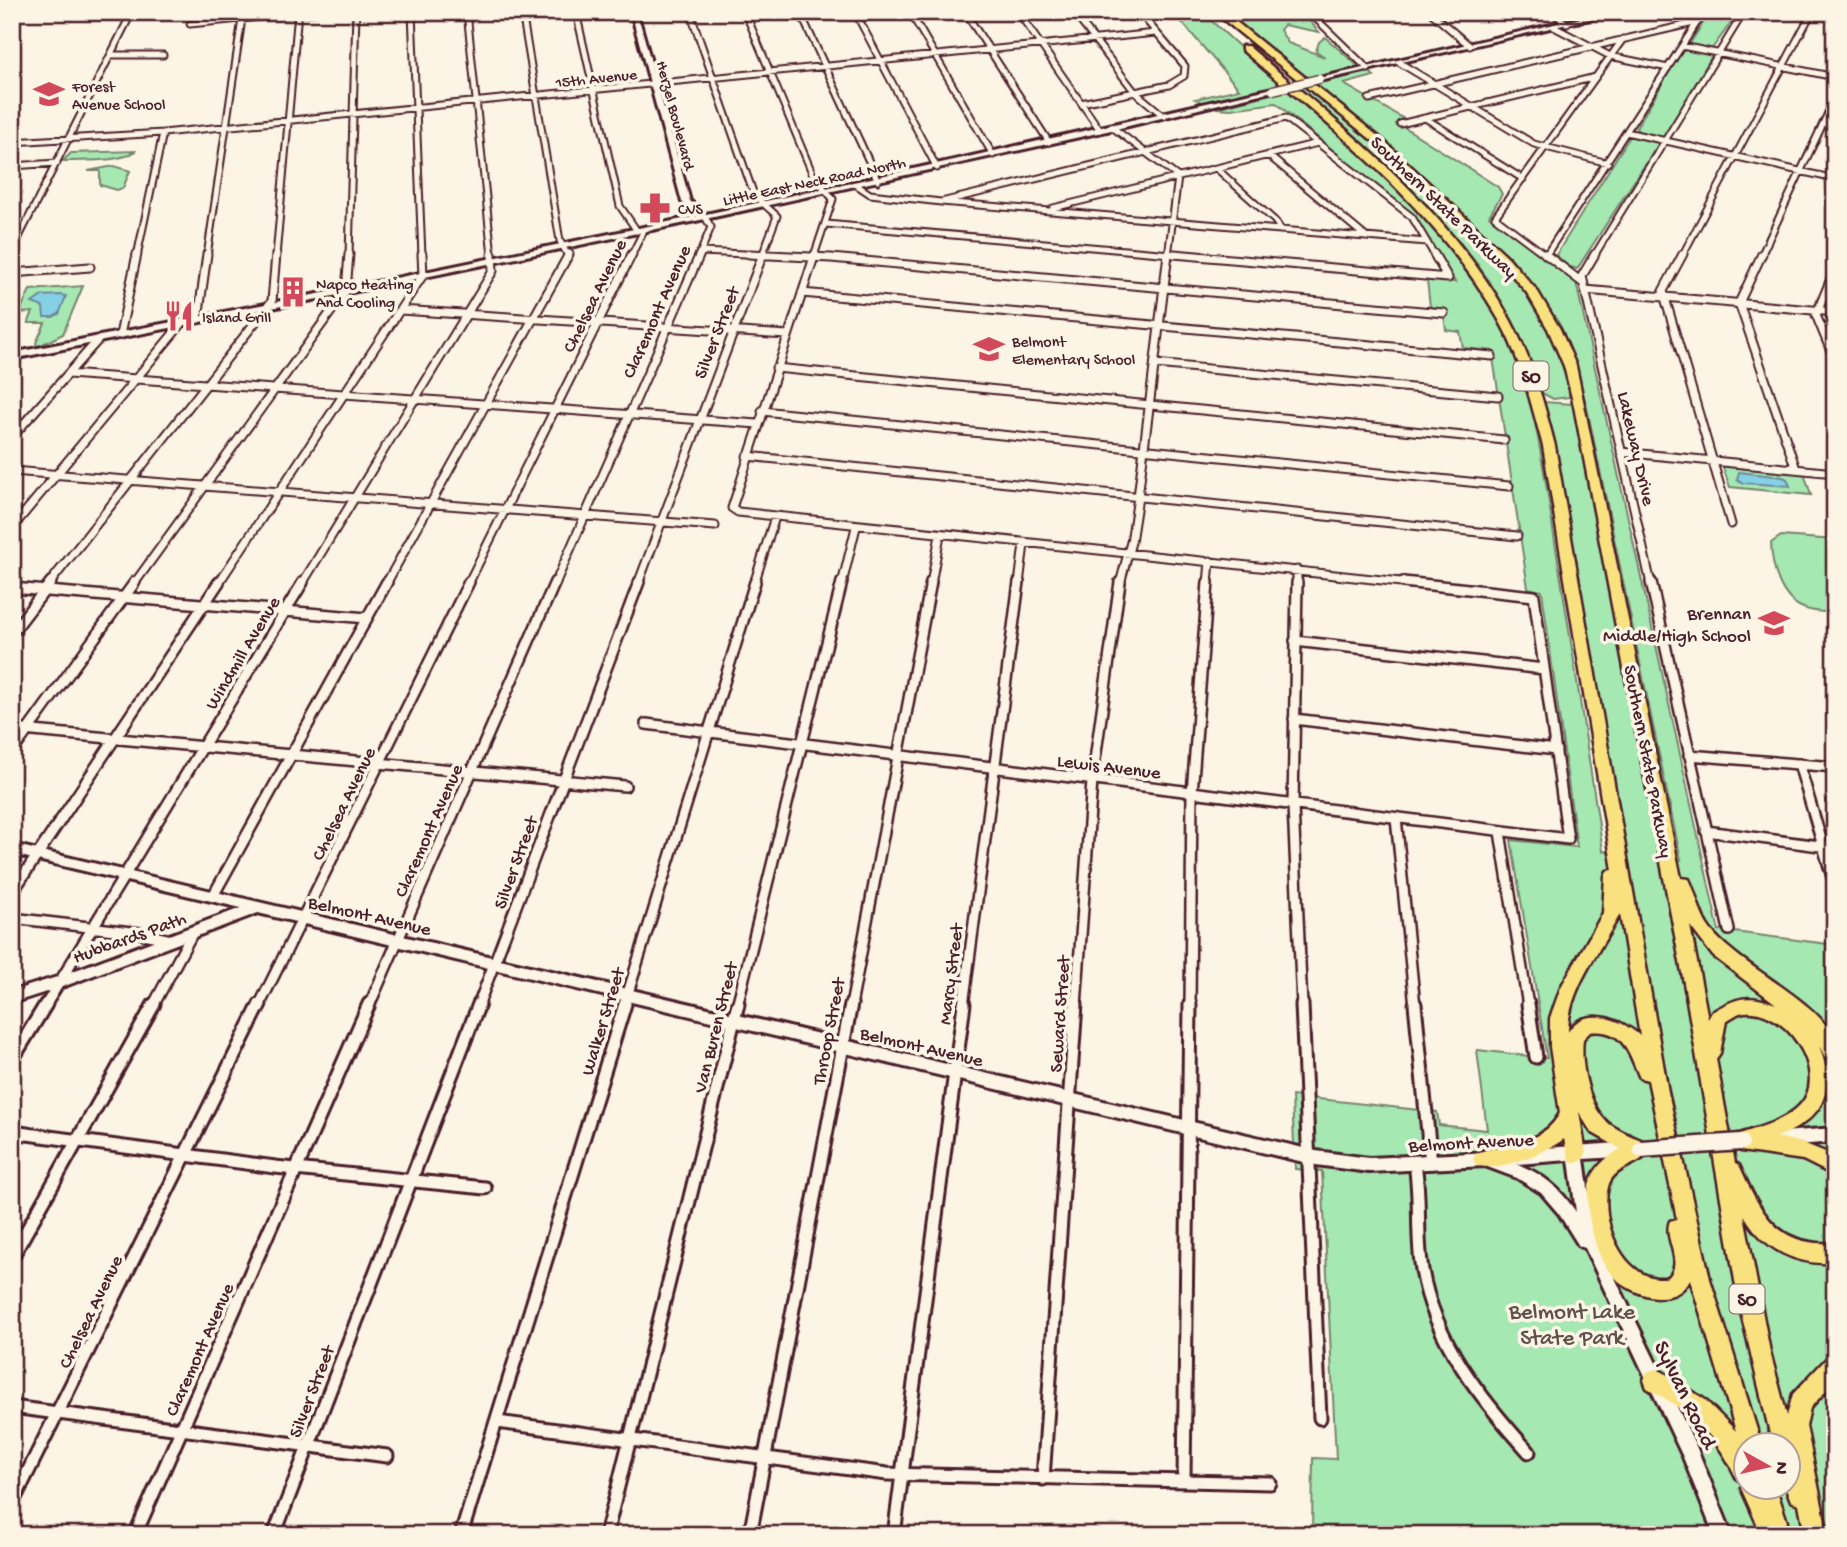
<svg xmlns="http://www.w3.org/2000/svg" width="1847" height="1547" font-family="'Gochi Hand',sans-serif">
  <rect width="100%" height="100%" fill="#fcf5e5"/>
  <filter id="ink" filterUnits="userSpaceOnUse"><feTurbulence type="fractalNoise" baseFrequency=".0143" numOctaves="2"/><feDisplacementMap in="SourceGraphic" scale="14" xChannelSelector="R" yChannelSelector="G"/><feConvolveMatrix kernelMatrix="1 2 1 2 8 2 1 2 1" color-interpolation-filters="sRGB"/></filter>
  <g filter="url(#ink)">
    <path fill="#a5e8b1" stroke="#78846e" stroke-width="2" fill-rule="evenodd" d="M1173 12H1202L1281 85 1202 102 1195 99 1239 89Z
      M1223 12H1302L1319 32 1284 25 1280 30 1288 43 1325 57 1316 51 1319 42 1325 37 1359 67 1308 79 1241 29Z
      M1710 12H1739L1711 50 1689 45Z
      M1683 49 1713 54 1666 134 1662 137 1639 132 1636 128Z
      M1370 72 1374 76 1344 84 1411 123 1401 125 1498 187 1502 194 1489 216 1576 282 1718 927 1719 930 1835 945V1535H1312L1313 1458 1336 1459 1322 1171 1295 1169 1292 1096 1437 1112 1439 1125 1487 1130 1477 1050 1547 1058 1511 840 1577 847 1542 591 1528 588 1492 351 1463 348 1460 332 1446 330 1443 309 1430 307 1427 280 1455 282 1417 220 1276 103 1231 109 1216 108 1287 90C1364 159 1448 225 1498 318 1535 387 1543 466 1555 542 1572 645 1587 748 1603 851L1626 854 1555 448 1544 402 1573 404 1660 858 1681 860 1586 403 1566 339 1527 279 1453 204 1341 105 1313 84ZM1745 1446H1787V1488H1745Z
      M1306 86 1380 146 1510 272C1531 299 1574 362 1569 397L1553 399 1542 393C1526 349 1508 306 1480 268 1428 199 1360 144 1295 88Z
      M1630 136 1659 143 1577 269 1568 266 1556 255Z
      M135 151C124 162 80 161 63 161L71 153Z
      M114 166 130 171 123 188 117 190 100 185V171H88Z
      M83 286 63 334 37 347 36 343 45 323H28L33 312 19 313 30 290Z
      M1722 465 1804 473 1811 495 1730 487Z
      M1781 536 1835 540V613C1826 612 1815 612 1806 609 1780 601 1772 567 1771 543Z"/>
    <path fill="#86d0e6" stroke="#6e899b" stroke-width="2" d="M61 295 66 296 59 314 53 317H44L43 307 32 303 42 296Z
      M1739 472 1783 477 1787 479 1790 486 1743 483 1737 479Z"/>
    <g fill="none" stroke-linecap="round" stroke-linejoin="round">
      <g stroke="#4a1f2b" stroke-width="9">
        <path id="street-far3" d="M412 12 422 256
          M467 12 492 256
          M522 12 560 241 568 256
          M576 12 620 206 637 231
          M690 12 754 195 777 216 762 256
          M745 12 813 175 833 199 814 256
          M800 12 878 181
          M855 12 937 168
          M910 12 993 155
          M965 12 1049 142
          M1018 12 1100 130
          M1073 12 1135 92 1164 116
          M1309 12 1368 69
          M1430 12 1470 46
          M1552 12 1567 24
          M190 24 314 12
          M1554 27 1610 56 1668 68
          M1682 46 1835 77
          M111 55H163
          M1400 63 1534 144 1608 163
          M1369 99 1698 22
          M1081 103 1169 85 1184 76 1185 66 1139 12
          M1425 118 1523 179
          M1400 124 1596 77
          M1112 127 1178 177 1168 256
          M1626 132 1835 179
          M12 142 163 133 1156 33
          M1268 155 1366 237
          M12 166 57 163
          M1216 168 1275 221 1281 230
          M858 186 870 194 941 202 1427 242
          M941 202 1286 118 1412 217 1435 256
          M1053 208 1318 143
          M826 224 1194 256
          M12 251 132 12
          M701 252 787 256
          M1546 255 1704 12
          M137 256 163 133
          M207 256 243 12
          M276 256 298 12
          M349 256 356 12
          M631 256 644 230
          M699 256 711 227 705 217
          M1547 256 1495 217 1623 39
          M1594 256 1744 12
          M1682 256 1812 12
          M1761 256 1835 98"/>
      </g>
      <g stroke="#4a1f2b" stroke-width="11">
        <path id="street-far2" d="M749 254 831 258 1444 313
          M815 254 732 508 738 512 1420 584
          M1174 254 1448 278
          M1434 254 1448 278
          M1545 254 1583 283
          M1595 254 1582 276 1651 584
          M1683 254 1663 291 1731 524
          M1762 254 1739 303 1796 469
          M1835 269 1816 315 1835 361
          M12 273 90 267
          M1585 290 1835 312
          M802 293 1492 356
          M400 310 787 335
          M198 319 207 254
          M120 335 137 254
          M1155 364 1498 396
          M776 368 1504 440
          M68 374 758 424
          M762 411 1509 486
          M12 437 98 340
          M1621 452 1835 473
          M747 456 1517 536
          M12 471 715 526
          M12 528 183 322
          M49 584 272 301 276 254
          M134 584 346 291 349 254
          M218 584 423 275 422 254
          M302 584 493 271 492 254
          M386 584 569 254
          M468 584 632 254
          M555 584 700 254
          M638 584 763 254
          M754 584 775 517
          M842 584 856 527
          M931 584 940 535
          M1019 584 1024 544
          M1120 584 1131 542 1138 497 1168 254
          M1208 584 1210 561
          M1297 584V570"/>
      </g>
      <g stroke="#4a1f2b" stroke-width="14">
        <path id="street-far1" d="M1297 582 1293 806 1302 1006
          M1651 582 1729 930
          M12 588 367 618
          M12 633 51 582
          M1295 641 1544 669
          M1294 719 1556 750
          M646 724 1568 839 1534 596 1403 582
          M12 729 625 786
          M12 752 135 582
          M1689 755 1835 767
          M1799 764 1835 887
          M1396 818 1415 1006
          M1706 831 1835 848
          M1500 832 1528 1006
          M12 893 219 582
          M213 896 387 582
          M12 918 140 933 171 940
          M45 1006 303 582
          M153 1006 193 932
          M259 1006 469 582
          M369 1006 555 582
          M478 1006 639 582
          M624 1006 755 582
          M737 1006 842 582
          M851 1006 931 582
          M963 1006 1019 582
          M1076 1006 1092 781 1120 582
          M1190 1006 1192 793 1208 582"/>
      </g>
      <g stroke="#4a1f2b" stroke-width="17">
        <path id="street" d="M1302 1004 1320 1418
          M1415 1004 1431 1163
          M1528 1004 1536 1057
          M12 1060 46 1004
          M12 1132 275 1167 485 1188
          M1415 1164C1421 1199 1416 1235 1422 1270 1434 1341 1482 1400 1529 1452
          M12 1257 154 1004
          M12 1407 387 1456
          M497 1422 887 1474 1270 1483
          M1043 1479 1076 1004
          M1184 1479 1190 1004
          M12 1504 260 1004
          M135 1535 369 1004
          M274 1535 479 1004
          M461 1535 625 1004
          M606 1535 738 1004
          M750 1535 851 1004
          M894 1535 964 1004"/>
      </g>
      <g stroke="#4a1f2b" stroke-width="6">
        <path id="secondary" d="M631 12H637L690 201 706 214 959 159 1273 88 1277 90 1116 129 705 219 328 297 12 359V353L328 292 697 216 682 202Z
          M1607 12H1620L1319 81 1315 79Z
          M12 844 1316 1151 1369 1158 1491 1152 1510 1161 1508 1157 1511 1152 1516 1150 1634 1142 1639 1144 1642 1149 1639 1154 1634 1156 1584 1159 1592 1217 1601 1249 1696 1446 1732 1535H1714L1683 1457 1585 1248 1579 1246 1559 1214 1541 1193 1517 1178 1485 1166 1369 1172 1316 1165 258 913 65 986 12 1003V991L57 977 241 908 12 854ZM1569 1160 1576 1212C1560 1188 1543 1174 1517 1164Z
          M1835 1128V1142L1769 1147 1764 1145 1762 1140 1764 1135 1769 1133Z"/>
      </g>
      <g stroke="#4a1f2b" stroke-width="5">
        <path id="highway" d="M1214 12H1224L1384 141 1508 257 1538 292 1560 329 1576 366 1681 878 1689 879C1697 895 1699 915 1710 929 1740 967 1816 999 1833 1037 1837 1044 1835 1055 1835 1064L1828 1062 1819 1046C1837 1092 1822 1120 1777 1137L1803 1143 1835 1156V1176L1803 1160 1741 1151 1734 1148 1731 1142 1734 1136C1755 1128 1782 1123 1799 1106 1832 1074 1783 1002 1740 1013 1736 1014 1730 1019 1726 1021L1720 1053 1716 1059 1735 1163 1739 1165C1761 1213 1776 1247 1835 1243V1263C1794 1265 1765 1250 1744 1215L1770 1352 1787 1416 1793 1394 1827 1358 1835 1355V1381L1810 1408 1806 1426 1828 1535H1805L1799 1504 1791 1501 1786 1488 1787 1446H1773L1739 1304 1684 983 1574 406 1564 366 1548 329 1527 293 1500 261 1378 145ZM1690 926 1713 956 1776 1004C1748 994 1737 997 1712 1012L1708 1019Z
          M1242 46H1248C1344 128 1449 208 1511 321 1532 360 1544 403 1555 446L1668 1092 1710 1279 1762 1446H1745V1488H1776L1787 1522 1784 1530 1785 1535H1762L1741 1488 1743 1482 1737 1479C1718 1436 1688 1410 1647 1388L1644 1380 1647 1372 1655 1369 1663 1372 1704 1399 1736 1431 1690 1279C1674 1312 1626 1294 1609 1271 1600 1261 1596 1245 1592 1232 1584 1195 1584 1169 1621 1149L1591 1132 1579 1112 1586 1154 1583 1160 1576 1163 1569 1160 1564 1139C1547 1152 1497 1173 1476 1165L1473 1159 1476 1153C1506 1142 1542 1146 1560 1113L1550 1047V1018L1561 987 1603 913 1605 876 1607 871 1613 870 1543 446C1531 403 1521 359 1499 320 1437 210 1336 131 1242 50ZM1620 914 1640 1036C1622 1019 1584 1005 1568 1032 1568 989 1601 950 1620 914ZM1590 1032C1624 1028 1629 1053 1640 1078L1648 1080 1677 1219 1670 1221C1663 1237 1682 1259 1671 1274 1668 1279 1662 1278 1656 1278 1620 1273 1600 1219 1608 1187 1613 1165 1643 1166 1651 1149L1648 1143C1634 1137 1620 1132 1608 1123 1588 1106 1580 1064 1583 1039Z"/>
      </g>
      <use href="#street-far3" stroke="#fcf5e5" stroke-width="5"/>
      <use href="#street-far2" stroke="#fcf5e5" stroke-width="7"/>
      <use href="#street-far1" stroke="#fcf5e5" stroke-width="9"/>
      <use href="#street" stroke="#fcf5e5" stroke-width="11"/>
      <use href="#secondary" fill="#fcf5e5" fill-rule="evenodd"/>
      <use href="#highway" fill="#fae180" fill-rule="evenodd"/>
      <g stroke="#4a1f2b" stroke-width="11" stroke-linecap="butt">
        <path id="secondary-bridge-far1" d="M1273 90 1319 79"/>
      </g>
      <g stroke="#4a1f2b" stroke-width="21" stroke-linecap="butt">
        <path id="secondary-bridge" d="M1641 1149 1741 1142"/>
      </g>
      <use href="#secondary-bridge-far1" stroke="#fcf5e5" stroke-width="8"/>
      <use href="#secondary-bridge" stroke="#fcf5e5" stroke-width="16"/>
    </g>
  </g>
  <defs>
    <g id="school-bare" transform="scale(2.415)"><path d="M0-5L7-2L0 1L-7-2ZM-4 1L0 2.5L4 1V4Q0 6-4 4Z" fill="#d1495b" stroke="#fcf5e5" stroke-width="2.5" paint-order="stroke"/></g>
    <g id="pharmacy-bare" transform="scale(2.415)"><path d="M-2-6h4v4h4v4h-4v4h-4v-4h-4v-4h4Z" fill="#d1495b" stroke="#fcf5e5" stroke-width="2.5" paint-order="stroke"/></g>
    <g id="building-bare" transform="scale(2.415)"><path d="M-4-6H4V6H1V3H-1V6H-4ZM-2.5-4.3h1.7v1.8h-1.7ZM.8-4.3h1.7v1.8H.8ZM-2.5-1h1.7V.8h-1.7ZM.8-1h1.7V.8H.8Z" fill="#d1495b" stroke="#fcf5e5" stroke-width="2.5" paint-order="stroke"/></g>
    <g id="restaurant-bare" transform="scale(2.415)"><path d="M-5-6h1v4h1v-4h1v4h1v-4h1v5L-1.5 .5V6h-2V.5L-5-1ZM5-6V6H3V1.5H1.5Q1.5-4 5-6Z" fill="#d1495b" stroke="#fcf5e5" stroke-width="2.5" paint-order="stroke"/></g>
  </defs>
  <g fill-rule="evenodd">
    <use href="#school-bare" x="49" y="94"/>
    <use href="#pharmacy-bare" x="655" y="208"/>
    <use href="#building-bare" x="293" y="292"/>
    <use href="#restaurant-bare" x="179" y="316"/>
    <use href="#school-bare" x="989" y="349"/>
    <use href="#school-bare" x="1774" y="623"/>
  </g>
  <g text-anchor="middle" stroke-width="7" stroke-linejoin="round" paint-order="stroke">
    <g font-size="16" fill="#4a1f2b" stroke="#fcf5e5">
      <text transform="translate(596 77) rotate(-6)" y="6">15th Avenue</text>
      <text transform="translate(677 115) rotate(75)" y="6">Herzel Boulevard</text>
      <text transform="translate(814 180) rotate(-12)" y="6">Little East Neck Road North</text>
    </g>
    <g font-size="16" fill="#4a1f2b" stroke="#fcf5e5" text-anchor="start">
      <text x="72" y="91">Forest<tspan x="72" dy="18">Avenue School</tspan></text>
      <text x="678" y="214">CVS</text>
      <text x="316" y="289">Napco Heating<tspan x="316" dy="18">And Cooling</tspan></text>
      <text x="202" y="322">Island Grill</text>
      <text x="1012" y="346">Belmont<tspan x="1012" dy="18">Elementary School</tspan></text>
    </g>
    <g fill="#fcf5e5" stroke="#7f5f63" stroke-width="2">
      <rect x="1513.5" y="361.5" width="35" height="29" rx="5"/>
      <rect x="1729.5" y="1284.5" width="35" height="29" rx="5"/>
    </g>
    <g font-size="18" font-weight="bold" fill="#4a1f2b">
      <text x="1531" y="382">SO</text>
      <text x="1747" y="1305">SO</text>
    </g>
    <g font-size="19" fill="#4a1f2b" stroke="#fcf5e5">
      <text transform="translate(1445 206) rotate(44)" y="7">Southern State Parkway</text>
      <text transform="translate(593 295) rotate(-64)" y="7">Chelsea Avenue</text>
      <text transform="translate(655 311) rotate(-66)" y="7">Claremont Avenue</text>
      <text transform="translate(715 332) rotate(-69)" y="7">Silver Street</text>
      <text transform="translate(1638 448) rotate(77)" y="7">Lakeway Drive</text>
      <text transform="translate(241 652) rotate(-59)" y="7">Windmill Avenue</text>
      <text transform="translate(1650 761) rotate(79)" y="7">Southern State Parkway</text>
      <text transform="translate(1109 765) rotate(7)" y="7">Lewis Avenue</text>
      <text transform="translate(342 803) rotate(-64)" y="7">Chelsea Avenue</text>
      <text transform="translate(427 830) rotate(-66)" y="7">Claremont Avenue</text>
      <text transform="translate(514 862) rotate(-70)" y="7">Silver Street</text>
      <text transform="translate(370 914) rotate(13)" y="7">Belmont Avenue</text>
      <text transform="translate(129 936) rotate(-20)" y="7">Hubbards Path</text>
      <text transform="translate(949 974) rotate(-83)" y="7">Marcy Street</text>
      <text transform="translate(1058 1014) rotate(-86)" y="7">Seward Street</text>
      <text transform="translate(601 1021) rotate(-73)" y="7">Walker Street</text>
      <text transform="translate(714 1027) rotate(-76)" y="7">Van Buren Street</text>
      <text transform="translate(827 1031) rotate(-79)" y="7">Throop Street</text>
      <text transform="translate(922 1045) rotate(13)" y="7">Belmont Avenue</text>
      <text transform="translate(1471 1141) rotate(-3)" y="7">Belmont Avenue</text>
      <text transform="translate(89 1311) rotate(-64)" y="7">Chelsea Avenue</text>
      <text transform="translate(198 1349) rotate(-66)" y="7">Claremont Avenue</text>
      <text transform="translate(310 1391) rotate(-69)" y="7">Silver Street</text>
    </g>
    <g font-size="19" fill="#4a1f2b" stroke="#fcf5e5" text-anchor="end">
      <text x="1751" y="619">Brennan<tspan x="1751" dy="22">Middle/High School</tspan></text>
    </g>
    <g font-size="23" fill="#61514c" stroke="#fcf5e5">
      <text x="1572" y="1318">Belmont Lake<tspan x="1572" dy="26">State Park</tspan></text>
    </g>
    <g font-size="23" fill="#4a1f2b" stroke="#fcf5e5">
      <text transform="translate(1687 1394) rotate(64)" y="8">Sylvan Road</text>
    </g>
  </g>
  <rect width="1847" height="1547" fill="none" stroke="#fcf5e5" stroke-width="42"/>
  <rect x="21" y="21" width="1805" height="1505" fill="none" stroke="#4a1f2b" stroke-width="2.5" filter="url(#ink)"/>
  <g transform="translate(1767 1466) rotate(98)"><circle r="33" fill="#fcf5e5" stroke="#b59f9b" stroke-width="2"/>
  <path d="M0-5L12 26L0 18L-12 26Z" fill="#d1495b"/>
  <text y="-10" font-size="19" font-weight="bold" text-anchor="middle" fill="#4a1f2b">N</text>
  </g>
</svg>
